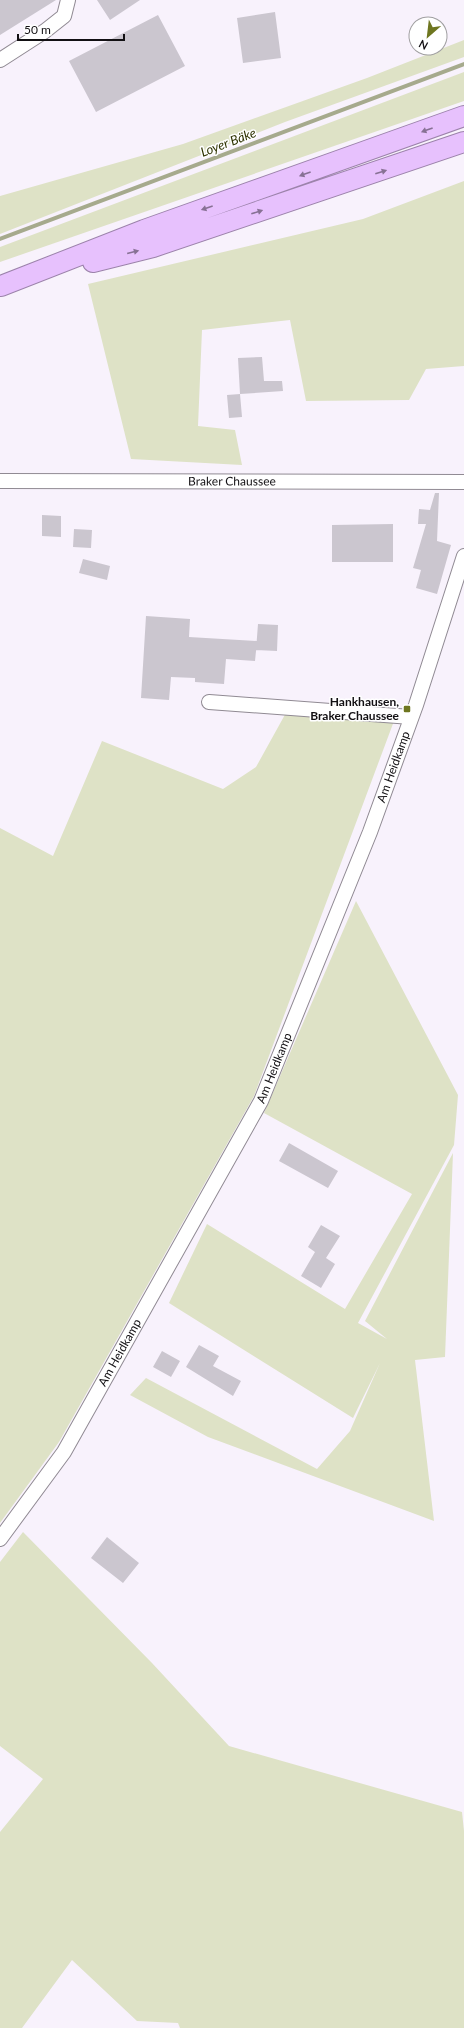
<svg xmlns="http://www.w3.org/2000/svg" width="464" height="2028" font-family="Lato,sans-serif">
  <rect width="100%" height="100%" fill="#f8f2fc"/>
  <path fill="#dee2c6" d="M464 40V57L285 122 0 234V196L183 144 367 78Z
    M464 72V101L0 262V247Z
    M464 181V366L426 369 409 400 306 401 290 320 202 330 198 426 235 430 242 465 131 459 88 284 363 219Z
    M287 711 394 721 254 1096 59 1442 0 1523V828L53 856 102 741 223 789 256 767Z
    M356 901 458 1095 454 1145 358 1323 387 1339 365 1321 453 1153 445 1357 415 1360 434 1521 208 1437 130 1395 146 1378 317 1469 350 1431 380 1363 353 1418 169 1303 207 1224 345 1309 412 1194 264 1113Z
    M23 1532 152 1663 229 1746 462 1812 464 1831V2028H180L178 2023 137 2021 72 1960 22 2028H0V1832L43 1779 0 1746V1562Z"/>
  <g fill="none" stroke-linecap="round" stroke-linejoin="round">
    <path stroke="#a6aa8d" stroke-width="4" d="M0 239 464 64"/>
  </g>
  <path fill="#cbc6cf" d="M0 0H56L0 35Z
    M97 0H140L110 20Z
    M275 12 281 58 243 63 237 18Z
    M158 15 185 66 96 112 69 61Z
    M262 357 264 381H282L283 391 240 394 238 358Z
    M240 394 242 417 229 418 227 395Z
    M435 493H439L437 541 451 545 437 594 416 588 421 570 413 568 426 524H418L419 509 430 510Z
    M42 515 61 516V537L42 536Z
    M393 524V562H332V525Z
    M74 529 92 530 91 548 73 547Z
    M83 559 110 566 107 580 79 573Z
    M146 616 190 619 189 637 257 641 255 661 226 659 224 684 195 682V678L171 677 169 700 141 698Z
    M258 624 278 625 277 651 256 650Z
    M289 1143 338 1171 328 1188 279 1161Z
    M321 1225 340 1236 326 1258 335 1264 321 1288 301 1276 315 1252 308 1247Z
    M199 1345 219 1356 213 1366 241 1381 233 1396 186 1367Z
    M162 1351 180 1361 171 1377 153 1367Z
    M107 1537 139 1563 123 1583 91 1558Z"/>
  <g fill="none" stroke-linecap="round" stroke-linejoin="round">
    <g stroke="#908a93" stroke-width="16">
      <g id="minor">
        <path d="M0 60 45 31 64 16 68 0"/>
        <path id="s1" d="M0 481 464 482"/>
        <path d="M209 702 411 717"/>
        <path id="s2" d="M0 1539 64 1452 261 1101 370 832 416 705 464 556"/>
      </g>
    </g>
    <g stroke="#9c83ab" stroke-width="22">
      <path id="highway" d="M93 262 153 247 464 142
        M1 286 144 230 464 116"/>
    </g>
    <use href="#minor" stroke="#fff" stroke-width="14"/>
    <use href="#highway" stroke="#e7c1fd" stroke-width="20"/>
  </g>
  <defs><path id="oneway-solid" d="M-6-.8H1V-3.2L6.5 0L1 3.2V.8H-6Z"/></defs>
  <g fill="#877194">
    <use href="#oneway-solid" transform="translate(427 130) rotate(160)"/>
    <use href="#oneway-solid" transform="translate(381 172) rotate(-18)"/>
    <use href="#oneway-solid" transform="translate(305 174) rotate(160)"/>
    <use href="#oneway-solid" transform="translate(207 208) rotate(161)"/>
    <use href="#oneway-solid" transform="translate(257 212) rotate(-18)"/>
    <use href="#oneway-solid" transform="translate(133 252) rotate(-14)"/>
  </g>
  <rect fill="#6e7620" stroke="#fff" stroke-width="1.5" x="403" y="705" width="8" height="8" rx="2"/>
  <g text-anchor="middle" stroke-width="3" stroke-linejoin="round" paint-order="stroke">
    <g font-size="12" fill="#121013" stroke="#fff">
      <text dy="4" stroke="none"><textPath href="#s1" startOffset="232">Braker Chaussee</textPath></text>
      <text dy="4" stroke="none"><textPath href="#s2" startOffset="870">Am Heidkamp</textPath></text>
      <text dy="4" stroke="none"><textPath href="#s2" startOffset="546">Am Heidkamp</textPath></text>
      <text dy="4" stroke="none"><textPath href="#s2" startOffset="222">Am Heidkamp</textPath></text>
    </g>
    <g font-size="12" font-weight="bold" fill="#121013" stroke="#fff" text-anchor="end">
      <text x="399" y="706">Hankhausen,<tspan x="399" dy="14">Braker Chaussee</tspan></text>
    </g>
    <g font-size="13" font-style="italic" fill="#2d3100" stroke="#fff">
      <text transform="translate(228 142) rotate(-21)" y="5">Loyer Bäke</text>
    </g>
  </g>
  <g transform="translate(428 36) rotate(208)"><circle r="19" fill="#ffffff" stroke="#a09fa1"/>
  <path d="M0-3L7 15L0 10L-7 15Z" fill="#6e7620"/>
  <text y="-6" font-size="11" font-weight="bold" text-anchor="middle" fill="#121013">N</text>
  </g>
  <path d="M18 34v6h106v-6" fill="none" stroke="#121013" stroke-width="2"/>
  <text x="24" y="34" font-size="12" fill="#121013" stroke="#ffffff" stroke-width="3" paint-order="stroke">50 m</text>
</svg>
